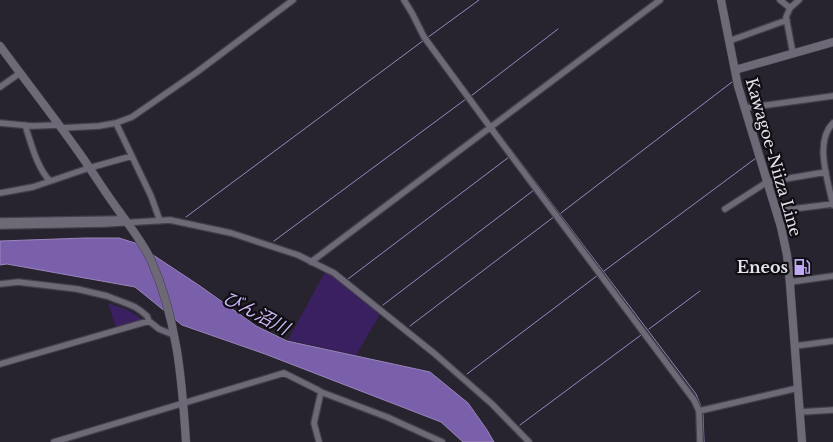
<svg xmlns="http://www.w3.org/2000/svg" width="833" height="442" font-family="'Libre Baskerville','Noto Sans JP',serif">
  <rect width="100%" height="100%" fill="#27242f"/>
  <path fill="#3b2061" d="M325 272 331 275 380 314 356 355 288 340Z
    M108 303 128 310 143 320 116 328Z"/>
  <path fill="#7a5faa" stroke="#9a86bd" d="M85 238H119L135 243 200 286 256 326 287 341 430 372 468 403 487 430 494 442H463L441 422 265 354 182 325 135 287 7 264 0 265V241Z"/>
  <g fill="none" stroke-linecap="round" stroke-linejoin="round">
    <path stroke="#9a86bd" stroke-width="1" d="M427 38 479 0
      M452 71 492 124
      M471 96 558 29
      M494 127 696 394 702 409
      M561 213 732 82
      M186 217 424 40
      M274 241 466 99
      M604 271 756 158
      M348 279 509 157
      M383 305 534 190
      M410 326 555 216
      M649 329 700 291
      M467 374 598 275
      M703 413 704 442
      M520 425 641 335"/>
    <g stroke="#434049" stroke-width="8">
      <path id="street" d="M404 0 412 13 424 37 490 127 694 400 699 411 700 442
        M780 0 790 8
        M729 41 787 20
        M793 54 786 17 790 8 799 0
        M0 87 20 73
        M745 108 833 96
        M0 123 32 126 59 125
        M116 123 151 196 160 221
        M833 123C814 142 828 181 833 205
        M25 125C31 143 37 168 50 181
        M61 128 99 126 116 123 132 117 197 72 293 0
        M0 193 33 187 89 168 132 156
        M725 209 767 182 826 172
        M776 211 833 204
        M0 221 121 219
        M0 226 104 224 170 220 231 233 298 255 334 273 435 354 492 404 529 442
        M311 262 660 0
        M790 282 833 276
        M0 284 18 282 77 289 107 296 128 304 135 307 141 311 147 316 149 321 159 329 174 335
        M795 346 833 341
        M0 364 149 321
        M699 411 798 388
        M800 412 833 410
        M54 442 284 373 318 390 321 392 387 417 442 442
        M319 442 314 423 321 392"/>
    </g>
    <g stroke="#434049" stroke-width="9">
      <path id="secondary" d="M721 0 738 86 781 227 787 255 790 284 802 442
        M0 46C25 80 51 113 75 147 87 163 97 180 109 197 123 218 140 237 151 260 177 319 182 379 186 442
        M735 70 833 42"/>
    </g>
    <use href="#street" stroke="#6d6977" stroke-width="5.5"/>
    <use href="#secondary" stroke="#6d6977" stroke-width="8"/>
  </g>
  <defs>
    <g id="fuel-bare" transform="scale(1.35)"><path d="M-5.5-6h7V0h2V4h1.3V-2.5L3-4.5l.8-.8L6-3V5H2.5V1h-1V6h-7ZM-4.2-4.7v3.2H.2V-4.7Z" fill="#c1a8f3" stroke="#100e13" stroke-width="2.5" paint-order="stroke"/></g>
  </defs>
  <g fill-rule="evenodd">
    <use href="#fuel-bare" x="802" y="267"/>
  </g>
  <g text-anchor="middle" stroke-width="4.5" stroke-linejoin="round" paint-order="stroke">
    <g font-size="16" fill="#e3e1e9" stroke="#100e13">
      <text transform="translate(774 157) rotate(74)" y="6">Kawagoe-Niiza Line</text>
    </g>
    <g font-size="16" font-weight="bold" fill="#e3e1e9" stroke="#100e13" text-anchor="end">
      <text x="788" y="273">Eneos</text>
    </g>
    <g font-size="18" font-style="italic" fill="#ccb8f6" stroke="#100e13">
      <text transform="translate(256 313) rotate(28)" y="6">びん沼川</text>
    </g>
  </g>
</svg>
